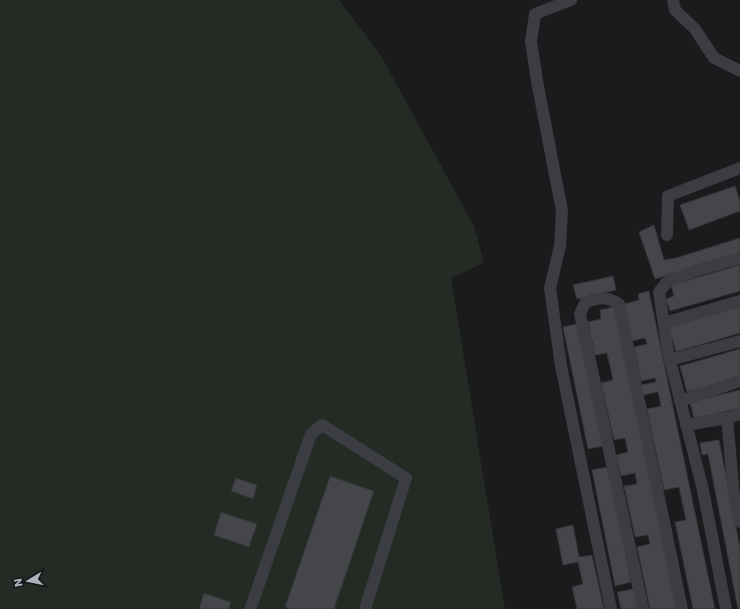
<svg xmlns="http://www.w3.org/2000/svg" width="740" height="609" font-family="Poppins,sans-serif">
  <rect width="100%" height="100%" fill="#1b1b1d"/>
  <path fill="#232b24" d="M0 0H339L380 54 474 226 484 263 451 278 505 609H0Z"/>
  <path fill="#45464a" stroke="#353539" d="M735 186 740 201V211L689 230 680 205Z
    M654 225 664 260 676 258 740 238V253L655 279 639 232Z
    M740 265V291L670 311 666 299 674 296 671 285Z
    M613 276 616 290 577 299 573 285Z
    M649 291 715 609H693L675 522 686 520 679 487 664 490 647 409 661 406 658 392 643 395 641 385 656 382 655 378 641 381 634 347 647 344 645 338 632 341 624 304 639 300 638 294Z
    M740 306V333L676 352 669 327Z
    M614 307 679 609H650L637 547 650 544 648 535 635 537 624 486 637 484 635 473 621 476 616 455 628 452 625 438 614 440 601 383 613 380 607 353 595 355 588 322 601 319 600 310Z
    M577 324 603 446 588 449 563 327Z
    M740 349V378L687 392 680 366Z
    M740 390V408L694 419 690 402Z
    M719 440 740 548V609H738L708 454 702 455 700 443Z
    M609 467 631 582 615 586 592 470Z
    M330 476 374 491 334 609H290L285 607Z
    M236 478 257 485 253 499 231 491Z
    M221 512 257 524 249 547 214 535Z
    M573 525 579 557 592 555 604 609H577L572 587 583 584 578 562 563 565 556 529Z
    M634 589 638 609H621L617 592Z
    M204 593 231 602 229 609H199Z"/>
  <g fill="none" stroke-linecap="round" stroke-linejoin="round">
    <path stroke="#3c3d42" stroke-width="12" d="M571 0 535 14 531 41 537 81 562 211 560 246 550 288 561 366 611 609
      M673 0 675 10 695 29 714 58 740 71
      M667 235 668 196 740 168
      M664 323 740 301
      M670 360 740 341
      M680 401 740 381
      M727 418 740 414
      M686 425 727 418 734 496 740 522
      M251 607 311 434 322 425 406 478 365 609
      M643 609 580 314 585 303C598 297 607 296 619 304L682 609
      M726 609 703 490 668 352 659 292 667 282 695 271 740 258"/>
  </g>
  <g transform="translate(28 581) rotate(260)" stroke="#161618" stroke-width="3" paint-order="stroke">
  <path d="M0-3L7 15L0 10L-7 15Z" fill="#aeb2bc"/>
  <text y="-6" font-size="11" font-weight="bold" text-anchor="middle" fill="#aeb2bc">N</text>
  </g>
</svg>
